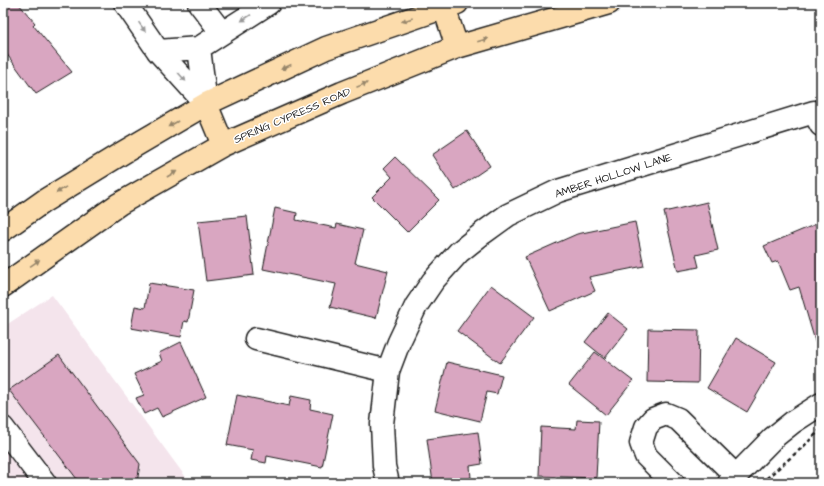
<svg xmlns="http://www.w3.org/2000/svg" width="824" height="486" font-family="'Architects Daughter',sans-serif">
  <rect width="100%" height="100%" fill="#fff"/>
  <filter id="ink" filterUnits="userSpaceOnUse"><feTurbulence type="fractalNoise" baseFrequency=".025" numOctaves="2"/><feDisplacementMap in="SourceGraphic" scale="8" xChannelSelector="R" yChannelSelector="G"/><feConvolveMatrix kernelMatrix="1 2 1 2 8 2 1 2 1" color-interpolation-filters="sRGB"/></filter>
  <g filter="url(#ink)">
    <path fill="#f4e4ec" d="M52 295 190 483H3V327Z"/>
    <path fill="#d9a6c1" stroke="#1c1c1c" d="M3 3H18L35 23 33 25 72 72 36 94 3 49Z
      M467 131 490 166 455 190 432 155Z
      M395 157 439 200 407 232 372 197 392 177 384 168Z
      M707 202 718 250 696 255 699 267 678 271 664 212Z
      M275 208 297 213 296 220 336 228 337 224 363 230 355 263 388 271 376 318 330 307 336 284 263 269Z
      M247 216 254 275 206 281 198 221Z
      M635 222 644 266 589 277 595 291 550 311 525 257 577 234Z
      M821 222V348H817L799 287 790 290 778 261 772 263 764 246Z
      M149 283 194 290 188 322 184 321 181 337 131 328 135 306 145 308Z
      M491 285 534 317 500 363 457 331Z
      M608 313 628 329 605 358 585 342Z
      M648 329 699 330 698 383 647 382Z
      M736 338 776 362 747 412 707 388Z
      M181 342 206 397 162 417 157 408 144 414 136 398 144 395 134 374 162 361 159 353Z
      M595 352 633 381 606 415 569 385Z
      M59 355 140 464 137 483H80L9 390Z
      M447 362 502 375 497 394 487 392 480 421 435 410Z
      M237 395 289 406 291 396 311 400 310 409 333 414 322 467 267 456 266 463 251 460 253 450 227 445Z
      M577 420 599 421 596 478 539 476 541 427 576 429Z
      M478 432 482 464 470 466 471 478 433 483 427 439Z"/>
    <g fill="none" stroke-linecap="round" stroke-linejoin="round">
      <g stroke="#1c1c1c" stroke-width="25">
        <path id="minor" d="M125 3 158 51 206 104
          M199 3 222 33
          M199 48 206 104
          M158 51 199 48 269 3
          M256 339 388 371
          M3 428 45 483
          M388 483 384 466 382 424 388 371 399 342 416 306 433 281 459 252 483 233 508 215 558 191 814 112 821 125
          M673 483 646 456 641 443 646 427 653 419 666 414 678 419 736 476
          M729 483 773 438 793 422 821 404"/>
      </g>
      <g stroke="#1c1c1c" stroke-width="25">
        <path id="major" d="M444 7 457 47
          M206 104 223 145
          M3 230 44 201 124 152 206 104 326 48 457 3
          M3 286 119 204 223 145 342 93 457 47 609 3"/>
      </g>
      <path stroke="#1c1c1c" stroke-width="2.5" stroke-dasharray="4 3" stroke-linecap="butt" d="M761 483 803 447 819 431"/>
      <use href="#minor" stroke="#fff" stroke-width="22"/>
      <use href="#major" stroke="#fcdcac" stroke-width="22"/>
    </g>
    <defs><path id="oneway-solid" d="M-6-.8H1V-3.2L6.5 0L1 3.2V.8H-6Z"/></defs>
    <g fill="#999">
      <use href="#oneway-solid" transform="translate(246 18) rotate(147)"/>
      <use href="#oneway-solid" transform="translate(142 27) rotate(55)"/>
      <use href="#oneway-solid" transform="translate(182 77) rotate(48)"/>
    </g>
    <g fill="#97866b">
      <use href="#oneway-solid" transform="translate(407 20) rotate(161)"/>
      <use href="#oneway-solid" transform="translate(483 40) rotate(-16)"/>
      <use href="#oneway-solid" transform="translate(286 67) rotate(155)"/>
      <use href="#oneway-solid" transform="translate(362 85) rotate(-22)"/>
      <use href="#oneway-solid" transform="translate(173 124) rotate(150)"/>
      <use href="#oneway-solid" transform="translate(172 174) rotate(-30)"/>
      <use href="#oneway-solid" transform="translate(61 190) rotate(148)"/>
      <use href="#oneway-solid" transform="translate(35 263) rotate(-35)"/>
    </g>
  </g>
  <g text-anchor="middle" stroke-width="3" stroke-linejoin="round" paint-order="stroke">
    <g font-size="11" fill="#1c1c1c" stroke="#fff">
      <text transform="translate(292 115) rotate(-23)" y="4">SPRING CYPRESS ROAD</text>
      <text transform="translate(613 175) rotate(-18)" y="4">AMBER HOLLOW LANE</text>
    </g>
  </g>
  <rect width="824" height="486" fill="none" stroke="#fff" stroke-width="16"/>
  <rect x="8" y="8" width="808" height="470" fill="none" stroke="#1c1c1c" stroke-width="1.5" filter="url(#ink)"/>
</svg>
